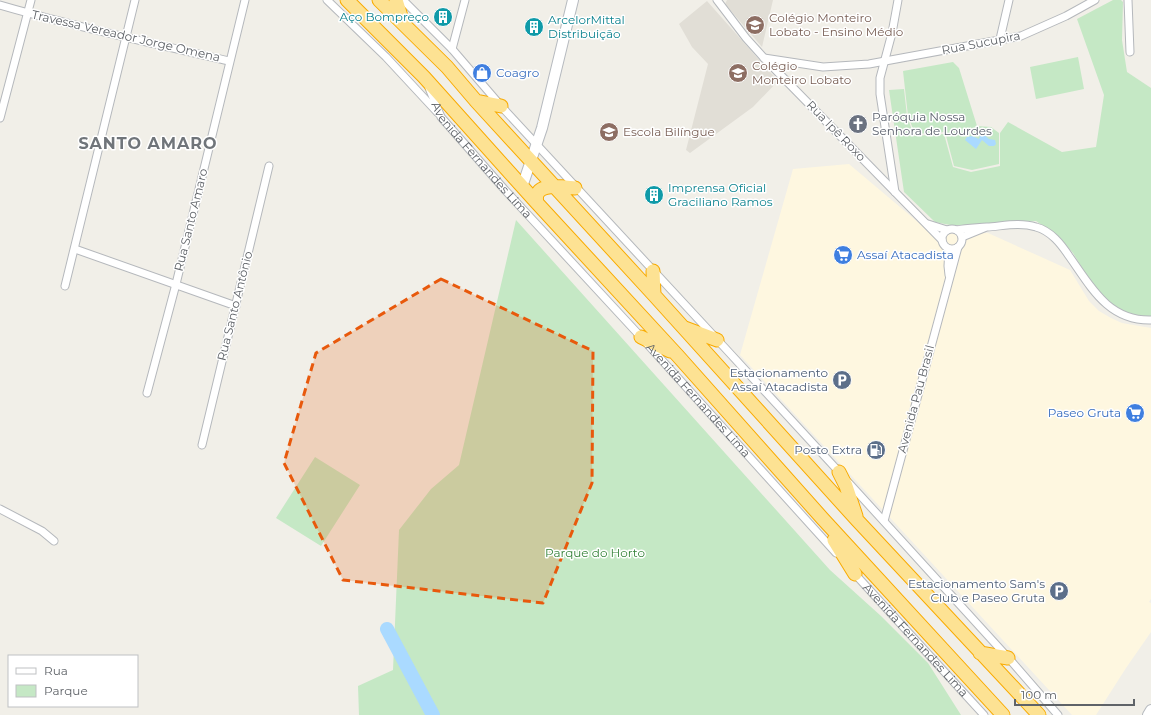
<svg xmlns="http://www.w3.org/2000/svg" width="1151" height="715" font-family="Montserrat,sans-serif">
  <rect width="100%" height="100%" fill="#f1efe8"/>
  <path fill="#fef7e0" d="M849 164 932 234 988 233 1070 270 1089 301 1099 311 1111 318 1122 323 1151 328V599L1149 602 1151 603V632L1126 668 1096 715H1072L740 355 793 169Z"/>
  <path fill="#e1ded6" d="M727 0H773L762 47 725 4Z
    M707 1 778 81 753 107 690 153 686 150 708 64 692 47 679 24Z"/>
  <path fill="#c5e8c5" d="M1113 0H1121L1123 2 1122 40 1127 72 1151 88V318H1141L1117 309 1097 292 1073 253 1058 236 1036 221 984 225H950L935 222 904 192 889 90 904 89 907 116 914 136 944 134 953 167 971 172 1000 166V133L1008 122 1062 152 1096 147 1104 95 1077 19Z
    M1078 57 1084 89 1036 99 1030 67Z
    M953 62 959 68 977 126 991 127 999 133V164L972 170 954 166 945 132 915 134 908 116 903 71Z
    M516 220 830 570 881 616 928 663 961 715H359L358 686 393 670 399 530 431 489 459 465Z
    M315 457 360 485 321 546 276 518Z"/>
  <path fill="#aadaff" d="M983 134 989 139 995 140 996 144 994 146H989L982 140 976 149 965 140 967 137 972 136 979 139 980 136Z"/>
  <g fill="none" stroke-linecap="round" stroke-linejoin="round">
    <path stroke="#aadaff" stroke-width="14" d="M387 629 433 715"/>
    <g stroke="#b5b8bc" stroke-width="9">
      <g id="street">
        <path d="M327 0 386 57 438 113"/>
        <path d="M403 0 452 49 501 106 725 348 841 474"/>
        <path d="M717 0 746 38 764 58 942 240"/>
        <path d="M1128 0 1130 52"/>
        <path d="M0 5C75 27 153 43 229 61"/>
        <path d="M1000 39 1009 0"/>
        <path d="M452 49 465 0"/>
        <path d="M764 58 823 67 869 64 1021 36 1066 16 1095 0"/>
        <path id="s1" d="M429 88 441 117 505 190 641 337 836 553"/>
        <path d="M0 118 31 0"/>
        <path d="M895 192 880 94V78L892 33 898 0"/>
        <path d="M928 224 947 230"/>
        <circle cx="952" cy="239" r="10"/>
        <path d="M957 230C967 228 977 228 987 227 1003 226 1020 222 1036 227 1051 231 1061 244 1069 256 1091 287 1108 321 1151 320"/>
        <path d="M962 237 984 228"/>
        <path d="M75 249 236 306"/>
        <path d="M949 275 948 266 949 249"/>
        <path d="M65 286 135 0"/>
        <path d="M147 393 176 284 245 0"/>
        <path d="M202 445 269 166"/>
        <path d="M848 482 1012 662 1058 715"/>
        <path d="M0 509 42 531 54 541"/>
        <path d="M884 521 958 247"/>
        <path id="s2" d="M854 573 984 715"/>
      </g>
    </g>
    <g stroke="#b6babf" stroke-width="12">
      <path id="secondary" d="M522 187 542 128 573 0
        M1148 715 1151 710"/>
    </g>
    <g stroke="#f9ab00" stroke-width="15">
      <path id="highway" d="M347 0 424 77 537 203 678 356 822 518 1003 715
        M379 0 447 67 476 101 654 295 857 520 1039 715
        M396 0 403 23
        M476 101 501 106
        M537 203C532 181 562 187 575 188
        M653 271 654 295
        M685 328 717 340
        M641 337 670 351
        M839 472 846 486 856 516
        M834 540 855 574
        M980 653 1008 658"/>
    </g>
    <use href="#street" stroke="#fff" stroke-width="7"/>
    <use href="#secondary" stroke="#fff" stroke-width="10"/>
    <use href="#highway" stroke="#fde293" stroke-width="13"/>
  </g>
  <path fill="#e8590c" fill-opacity="0.2" stroke="#e8590c" stroke-width="3" stroke-dasharray="8 5" stroke-linejoin="round" d="M441 279 593 351 592 483 543 603 343 580 284 463 316 353Z"/>
  <defs>
    <g id="building-disc" transform="scale(1)"><circle r="9.5" fill="#0f9aa8" stroke="#fff"/><path d="M-4-6H4V6H1V3H-1V6H-4ZM-2.5-4.3h1.7v1.8h-1.7ZM.8-4.3h1.7v1.8H.8ZM-2.5-1h1.7V.8h-1.7ZM.8-1h1.7V.8H.8Z" fill="#fff"/></g>
    <g id="school-disc" transform="scale(1)"><circle r="9.5" fill="#8d6e63" stroke="#fff"/><path d="M0-5L7-2L0 1L-7-2ZM-4 1L0 2.5L4 1V4Q0 6-4 4Z" fill="#fff"/></g>
    <g id="shop-disc" transform="scale(1)"><circle r="9.5" fill="#3f7fe0" stroke="#fff"/><path d="M-5-2.5h2.3a2.7 3.5 0 0 1 5.4 0H5L5.5 6h-11ZM-1.5-2.5h3a1.5 2.3 0 0 0-3 0Z" fill="#fff"/></g>
    <g id="church-disc" transform="scale(1)"><circle r="9.5" fill="#6b7280" stroke="#fff"/><path d="M-1.2-6h2.4v3.5h3.3v2.4h-3.3V6h-2.4V-.1h-3.3v-2.4h3.3Z" fill="#fff"/></g>
    <g id="university-disc" transform="scale(1)"><circle r="9.5" fill="#8d6e63" stroke="#fff"/><path d="M0-5L7-2L0 1L-7-2ZM-4 1L0 2.5L4 1V4Q0 6-4 4Z" fill="#fff"/></g>
    <g id="supermarket-disc" transform="scale(1)"><circle r="9.5" fill="#3f7fe0" stroke="#fff"/><path d="M-6-5.5h2.5l.6 2H6L4.5 2H-2.5L-4.4-4H-6ZM-1.5 3.2a1.3 1.3 0 1 0 .1 0ZM3 3.2a1.3 1.3 0 1 0 .1 0Z" fill="#fff"/></g>
    <g id="parking-disc" transform="scale(1)"><circle r="9.5" fill="#5c6f8a" stroke="#fff"/><path d="M-3.5-5.5H1a3.5 3.5 0 0 1 0 7H-1V5.5H-3.5ZM-1-3.4V-.6H.8a1.4 1.4 0 0 0 0-2.8Z" fill="#fff"/></g>
    <g id="fuel-disc" transform="scale(1)"><circle r="9.5" fill="#5c6f8a" stroke="#fff"/><path d="M-5.5-6h7V0h2V4h1.3V-2.5L3-4.5l.8-.8L6-3V5H2.5V1h-1V6h-7ZM-4.2-4.7v3.2H.2V-4.7Z" fill="#fff"/></g>
  </defs>
  <g fill-rule="evenodd">
    <use href="#building-disc" x="443" y="17"/>
    <use href="#school-disc" x="755" y="25"/>
    <use href="#building-disc" x="534" y="27"/>
    <use href="#shop-disc" x="482" y="73"/>
    <use href="#school-disc" x="738" y="73"/>
    <use href="#church-disc" x="858" y="124"/>
    <use href="#university-disc" x="609" y="132"/>
    <use href="#building-disc" x="654" y="195"/>
    <use href="#supermarket-disc" x="843" y="255"/>
    <use href="#parking-disc" x="842" y="380"/>
    <use href="#supermarket-disc" x="1135" y="413"/>
    <use href="#fuel-disc" x="876" y="450"/>
    <use href="#parking-disc" x="1059" y="591"/>
  </g>
  <g text-anchor="middle" stroke-width="3" stroke-linejoin="round" paint-order="stroke">
    <g font-size="12" fill="#0d838f" stroke="#fff" text-anchor="start">
      <text x="429" y="21" text-anchor="end">Aço Bompreço</text>
      <text x="548" y="24">ArcelorMittal<tspan x="548" dy="14">Distribuição</tspan></text>
      <text x="668" y="192">Imprensa Oficial<tspan x="668" dy="14">Graciliano Ramos</tspan></text>
    </g>
    <g font-size="12" fill="#785e54" stroke="#fff" text-anchor="start">
      <text x="769" y="22">Colégio Monteiro<tspan x="769" dy="14">Lobato - Ensino Médio</tspan></text>
      <text x="752" y="70">Colégio<tspan x="752" dy="14">Monteiro Lobato</tspan></text>
      <text x="623" y="136">Escola Bilíngue</text>
    </g>
    <g font-size="12" fill="#5f6368" stroke="#fff">
      <text transform="translate(126 36) rotate(13)" y="4">Travessa Vereador Jorge Omena</text>
      <text transform="translate(981 43) rotate(-11)" y="4">Rua Sucupira</text>
      <text transform="translate(836 131) rotate(46)" y="4">Rua Ipê Roxo</text>
      <text dy="4" stroke="none"><textPath href="#s1" startOffset="90">Avenida Fernandes Lima</textPath></text>
      <text transform="translate(191 220) rotate(-76)" y="4">Rua Santo Amaro</text>
      <text transform="translate(235 306) rotate(-76)" y="4">Rua Santo Antônio</text>
      <text transform="translate(916 399) rotate(-75)" y="4">Avenida Pau Brasil</text>
      <text dy="4" stroke="none"><textPath href="#s1" startOffset="414">Avenida Fernandes Lima</textPath></text>
      <text dy="4" stroke="none"><textPath href="#s2" startOffset="91">Avenida Fernandes Lima</textPath></text>
    </g>
    <g font-size="12" fill="#366cbe" stroke="#fff" text-anchor="start">
      <text x="496" y="77">Coagro</text>
      <text x="857" y="259">Assaí Atacadista</text>
      <text x="1121" y="417" text-anchor="end">Paseo Gruta</text>
    </g>
    <g font-size="12" fill="#5b616d" stroke="#fff" text-anchor="start">
      <text x="872" y="121">Paróquia Nossa<tspan x="872" dy="14">Senhora de Lourdes</tspan></text>
    </g>
    <g font-size="12" fill="#4e5e75" stroke="#fff" text-anchor="end">
      <text x="828" y="377">Estacionamento<tspan x="828" dy="14">Assaí Atacadista</tspan></text>
      <text x="862" y="454">Posto Extra</text>
      <text x="1045" y="588">Estacionamento Sam's<tspan x="1045" dy="14">Club e Paseo Gruta</tspan></text>
    </g>
    <g font-size="12" fill="#348238" stroke="#fff">
      <text x="595" y="557">Parque do Horto</text>
    </g>
    <g font-size="16" font-weight="bold" letter-spacing="1" fill="#70757a" stroke="#fff">
      <text x="148" y="149">SANTO AMARO</text>
    </g>
  </g>
  <rect x="8" y="655" width="130" height="52" fill="#ffffff" stroke="#bfc1c3"/>
  <rect x="16" y="668" width="20" height="6" fill="#ffffff" stroke="#bfc1c3"/>
  <text x="44" y="675" font-size="12" fill="#5f6368">Rua</text>
  <rect x="16" y="685" width="20" height="12" fill="#c5e8c5" stroke="#bfc1c3"/>
  <text x="44" y="695" font-size="12" fill="#5f6368">Parque</text>
  <path d="M1015 699v6h119v-6" fill="none" stroke="#5f6368" stroke-width="2"/>
  <text x="1021" y="699" font-size="12" fill="#5f6368" stroke="#ffffff" stroke-width="3" paint-order="stroke">100 m</text>
</svg>
